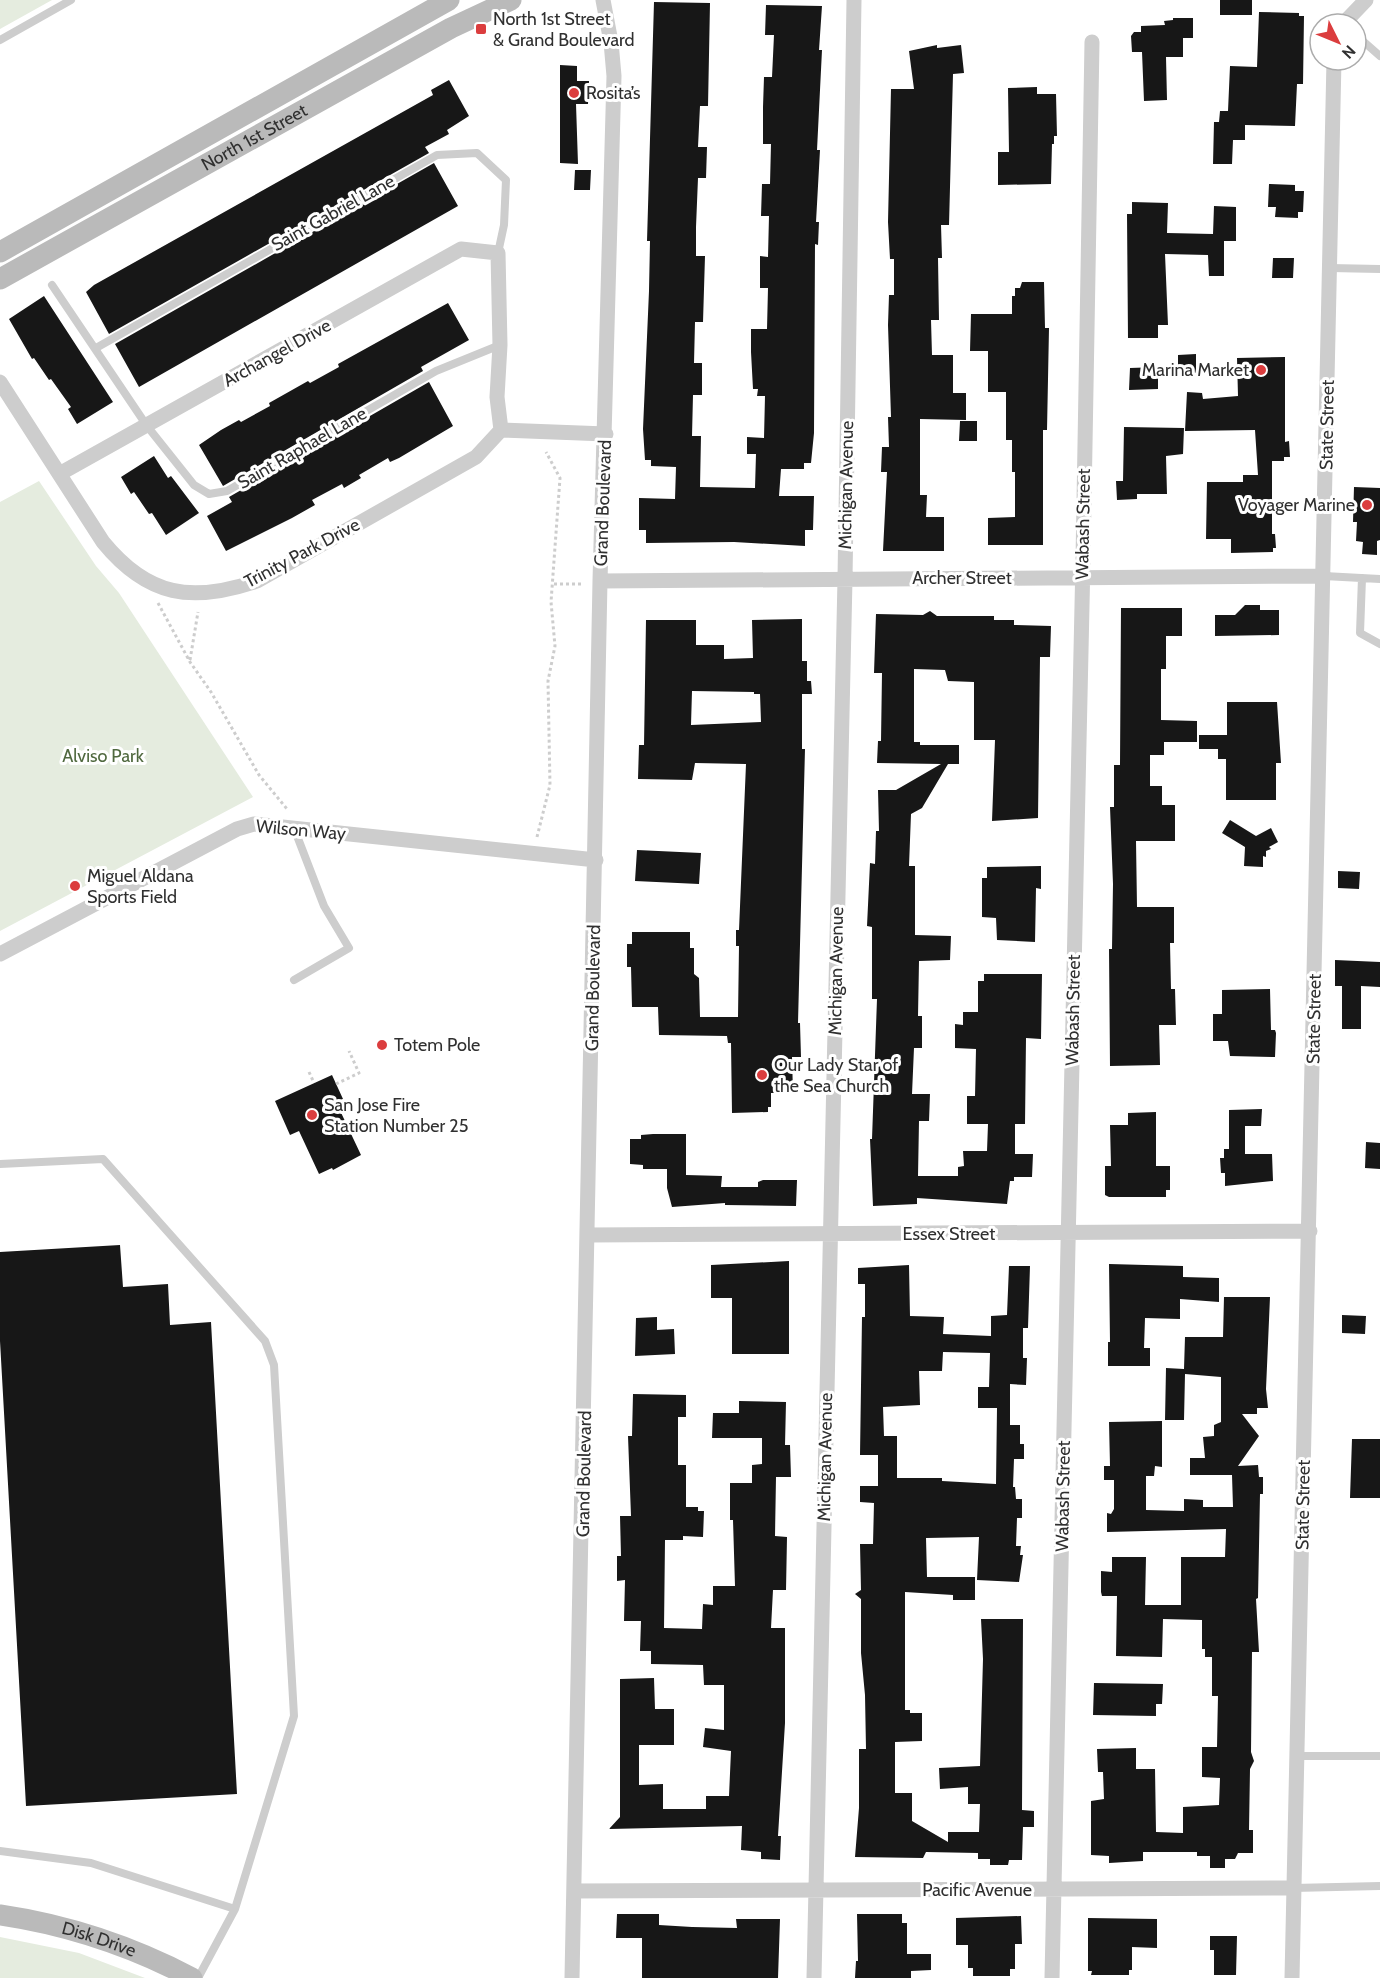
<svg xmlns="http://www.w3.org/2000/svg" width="1380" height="1978" font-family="Cabin,sans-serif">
  <rect width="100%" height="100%" fill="#fff"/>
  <path fill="#e5ecdf" d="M0 0H52L0 29Z
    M39 481 96 566 119 593 253 797 0 931V502Z
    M0 1937 79 1953 145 1978H0Z"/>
  <path fill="#171717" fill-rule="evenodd" d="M1220 0H1252V15H1220Z
    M654 2 710 3 708 106H700L698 147H707L706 178H698L696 227V256H705L703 322H695L694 363H702V395H693L692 436H701L700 487 755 488 756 454H747V437L764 438 765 396H757L758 389H753L751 352V329H767L768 288H760V256L768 257 769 216H761L762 184H770L771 144H763V107L764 77H772L774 35H765L766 5 822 6 819 50H822L817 150H820L816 222H819L818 245 815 244 814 433 811 463H804V469H781L779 496H814L813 530H805V546L734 542 646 543V530H639V498L675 499 676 467 651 466V460H645L643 429 649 291 650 241H647Z
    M1259 12 1299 13V16H1304L1303 84H1297L1295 126 1245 125V140H1233L1232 164H1213L1214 122H1219L1220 111H1228L1230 66 1257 67Z
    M1173 18H1193V38H1183V57H1166L1167 100 1144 101 1142 52H1132L1131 36 1134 32H1141V26L1165 25 1164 21 1173 20Z
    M937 45V48L961 45 964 73 953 74 949 225H941L942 258H938L939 320H931L932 355H953V393H966V420L920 419V495H927L926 517H944V551H883L887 472H881L882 447H889L888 417H891L888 325 889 295H894V259H890L888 222 891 89H914L909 51Z
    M560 65 577 66V81H589L588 104H576L578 164 560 163Z
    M449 80 469 116 447 130 449 134 425 147 429 153 109 334 86 292 94 285 433 95 431 90Z
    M1037 87V94H1056L1057 136H1054V144H1052L1051 184 998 185V152H1009L1008 88Z
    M434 163 458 206 139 387 115 344Z
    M575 170H591L590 190H574Z
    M1269 184 1295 185V191H1304L1303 212H1298V218L1275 217 1276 207H1268Z
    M1132 202 1168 203 1167 233 1213 234 1214 206 1236 207V241H1224V276H1209L1208 255 1165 254 1168 325H1158V338H1128L1127 214H1132Z
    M1273 258H1294L1293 278H1272Z
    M1022 282H1044L1045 328H1049L1047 430H1043V545H988V518L1015 517V472H1012V440H1006V392H988V351H970L971 314H1012V296H1015V288H1020Z
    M44 296 113 402 77 424 68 409 71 407 51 379 49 380 34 358 32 359 9 319Z
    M448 303 469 340 421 367 423 371 223 486 199 445 221 430 239 420 241 422 270 406 269 403 308 381 310 383 339 367 338 364Z
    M1196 354V373H1178V355Z
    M1285 357V442L1289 441 1290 457H1284V461H1272V534H1275L1276 548H1273V552L1231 553V539H1206L1207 482H1243V475H1258L1255 430 1185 431 1187 392 1202 393 1203 399 1238 396 1237 358Z
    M1158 367V389L1129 390 1130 368Z
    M429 382 453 426 399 458 390 462 388 458 359 475 361 478 344 488 342 484 312 500 315 505 292 518 226 551 207 516 232 502 229 497Z
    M960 421H977V441H959Z
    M1124 427 1184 428 1183 454 1166 456 1167 494H1137V499L1117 500 1116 481H1123Z
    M154 456 168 478 171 476 199 513 166 535 152 513 149 514 134 492 131 494 121 477Z
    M1354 487 1380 488V540L1377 541V555L1362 554 1363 542 1356 541 1357 522H1353Z
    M1245 605H1260V610H1279V635L1215 636V615H1235Z
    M1121 608H1182V636H1166V669H1161V720L1197 721V742H1164V755H1150V786H1162V805H1175V841H1136L1137 907H1174V943H1170L1171 989H1175L1176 1025H1159L1160 1065 1110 1066 1109 949H1112L1113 884 1110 807H1114V765H1120Z
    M930 611 937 616H994V620H1014V625L1051 626 1050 657H1040L1038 818 992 821 995 740H974V682L948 681 945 670 914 669V742H920V745H959V764H948L922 808 911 814 909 866H915V935L951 936 950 960 919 961 918 1016H922V1048H914L912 1094H930L929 1121H919L918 1176H958V1167L964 1166 963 1151H987L988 1124H967V1096H975L976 1049 955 1048V1024L963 1025V1012H978V981H984V974H1042L1041 1039 1026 1038 1025 1124H1015V1154H1033L1032 1177H1014V1181H1010L1007 1204 917 1198V1204L873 1206 870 1139H872L877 999H872V927L867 926 870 863 875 864 876 831H879L878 790H896L941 764 877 763 878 741H881L882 673H874L876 614 923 615Z
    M802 619V661H807V681H811L812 694H802V749H805L798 1023H800L801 1057H792L793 1093H771V1107H768V1112L732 1113 731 1043H728L727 1036 659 1035 658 1007H632L631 967H627V944H632V932H690V948H694V974L699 978 700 1017H738L739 946H736V930H739L746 764 695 763 692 780 638 779 639 745H644L646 620H696V645H724V659L753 658 752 620ZM692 691 754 692V694H760L761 722 691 725Z
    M1227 702H1277L1281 763H1276V800H1226V759H1218V749H1199V735H1227Z
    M1230 820 1256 836 1271 828 1278 842 1269 847 1271 849 1266 851V857L1263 856V867L1244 866 1245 847 1222 833Z
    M637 850 701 853 699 884 635 881Z
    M1041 866V889L1036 888 1035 942 997 940 996 918 982 917V878H987V867Z
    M1338 871 1360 872 1359 889 1338 888Z
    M1335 960 1380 962V987L1361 986V1029H1342V986H1335Z
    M1270 989 1271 1030H1275L1276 1033 1275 1057 1230 1056 1228 1041H1213V1014H1222V990Z
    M332 1075 343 1099 336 1102 361 1155 333 1170 332 1168 319 1174 299 1131 290 1135 275 1101Z
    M1262 1109 1261 1126H1245V1154H1272L1273 1181 1225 1186V1173H1221L1220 1158H1224V1149H1229V1110Z
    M1156 1112V1166H1170V1190H1166V1197H1109L1105 1195V1166H1111L1110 1125H1128V1113Z
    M653 1134H686V1175L722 1176 721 1187H758V1182L763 1180H797L796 1206 725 1205V1203L672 1207 667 1188V1169H643V1165L630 1164V1139H641V1135Z
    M1366 1142 1380 1143V1169L1365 1168Z
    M120 1245 123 1287 168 1284 170 1325 211 1322 237 1794 26 1806 0 1341V1252Z
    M789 1261V1354H732V1298H711V1265Z
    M1109 1264 1183 1266V1277L1219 1278V1302L1180 1299V1319L1145 1318 1144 1348H1150V1366H1108V1342H1110Z
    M909 1265 910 1316 944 1317 943 1334 991 1336V1316L1007 1315 1009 1266H1030L1028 1328H1023V1358H1027L1026 1385 1010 1384V1425H1020V1444H1024V1459H1014L1013 1487H1015L1016 1499H1022V1518H1017L1016 1546H1021L1020 1555H1023L1019 1582 977 1580 979 1537 926 1538 927 1577H975V1600H953V1595L905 1592V1710H910V1713H922V1741L895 1742V1793H912V1821L948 1842V1832H979L980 1804H968V1787L940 1789 939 1768 980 1766 983 1659 981 1619H1023L1022 1810 1034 1811V1827H1023L1022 1860H1009L1008 1865H990V1859H978V1853L926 1852 923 1858 855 1857 859 1808V1749H866L865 1695 861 1653V1599L855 1594 861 1590 860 1544H873L874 1503 860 1502V1486H878V1455H860L862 1317H865V1284H858V1268ZM943 1352 990 1353 989 1387H978V1408H997L996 1484 942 1481V1478H897V1436H884L883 1407 920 1405 919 1371H942Z
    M1224 1297H1270L1266 1389 1268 1408H1257V1414H1242L1259 1436 1238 1466 1258 1465 1259 1477H1263V1494H1260L1258 1598 1256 1599 1259 1652H1252L1251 1752 1254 1761 1250 1769 1249 1830H1253V1853H1238L1235 1859H1225V1868H1210V1856H1197V1852H1143V1861L1109 1863V1856L1091 1855V1801L1104 1799 1103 1772H1098L1097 1749 1136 1748V1769H1155L1156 1832 1183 1833V1807L1219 1805 1220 1778 1202 1777V1747H1217L1218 1696H1212V1657H1205V1649H1202V1620L1163 1619 1162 1657 1116 1656 1117 1596H1102L1101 1592V1571L1112 1572V1557H1146L1145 1605H1181V1557H1225L1226 1529 1107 1532V1513L1111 1514 1114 1509V1480H1104V1466H1110L1109 1422 1162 1421V1467L1155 1466 1154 1476H1146V1510L1184 1511V1499L1203 1500V1507H1233L1232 1475H1190V1458H1205L1203 1437 1214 1436V1425L1221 1422V1377L1185 1374 1184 1420H1165L1166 1368 1184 1369 1185 1337H1223Z
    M1342 1315 1366 1316 1365 1334 1342 1333Z
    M657 1317V1330L674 1329 675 1354 635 1356 636 1318Z
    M633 1394 686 1395V1417H678V1465H686V1507H698V1511H704L703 1537 683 1536V1540H665L664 1628 702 1629 703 1604 713 1605V1586H735L733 1520H730V1483H752V1465L762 1464V1438H712L713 1413H739V1401L786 1402 785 1445H790L791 1477H776L775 1536 787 1537 786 1590H773L771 1628H785V1723L778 1836H781L780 1860 761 1859V1852L741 1850 742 1826 609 1829 620 1817V1679L654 1678 655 1709H674V1745H639V1785L663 1784V1809H706V1796H729L731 1751 703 1747 705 1728 724 1730V1685H704L703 1665 651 1664V1651H640L641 1621H624L625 1580 617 1581V1556H621L620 1516H631L628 1436H632Z
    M1352 1439H1380V1498H1350Z
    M1094 1683 1163 1684 1162 1704H1156V1716L1093 1715Z
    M617 1914H659V1925L692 1927 737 1928 736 1919H780L778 1978H642V1938H616Z
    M857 1914H902V1923H907V1954H931V1970L911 1971V1978H855L856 1961H858Z
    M1021 1916 1022 1944H1015V1969H1010V1976H973V1968H968V1945H956V1918Z
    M1088 1918 1157 1919V1948L1132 1947V1970H1129V1975H1091L1092 1971H1088Z
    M1210 1936H1237L1236 1975H1214V1950H1210Z"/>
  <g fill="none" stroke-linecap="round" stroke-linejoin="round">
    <path stroke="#cdcdcd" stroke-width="3" stroke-dasharray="3 3" stroke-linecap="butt" d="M554 584H583
      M158 603 190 662 211 692 259 775 287 809
      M190 660 198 612
      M537 837 550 785 548 681 555 646 551 602 560 478 546 452
      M309 1072 314 1083
      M336 1084 359 1073 349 1051"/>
    <path stroke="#cdcdcd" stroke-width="8" d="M1356 35 1380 56
      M0 40 71 0
      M1330 268 1380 269
      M52 285 147 426 194 485 209 494 227 491 436 371 500 345
      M96 348 437 155 477 153 506 180 504 225 498 253
      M1324 576 1380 579
      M1362 578 1360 633 1380 644
      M294 980 349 948 324 906 294 828
      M0 1164 103 1159 265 1341 274 1365 294 1716 235 1909 91 1863 0 1851
      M1297 1756H1380
      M1293 1888 1380 1886
      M198 1978 235 1909"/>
    <path stroke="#cdcdcd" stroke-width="15" d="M1343 24 1366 0
      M0 382 103 542C148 597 192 603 257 581L476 457 501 430 606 434
      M61 473 461 249 498 253 500 345 497 397 501 430
      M600 581 1324 576
      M0 954 237 829 254 824 596 860
      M589 1235 1310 1231
      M574 1891 1293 1888
      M572 1978 600 581 614 76 611 42 603 0
      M814 1978 845 579 854 0
      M1052 1978 1083 560 1092 42
      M1292 1978 1334 60"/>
    <g stroke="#bababa" stroke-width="21">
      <path d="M0 252 449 0"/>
      <path id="s1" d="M0 279 451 28 511 0"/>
      <path id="s2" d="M0 1915C68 1925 131 1946 192 1978"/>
    </g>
  </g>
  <g fill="#db3d3e" stroke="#fff" stroke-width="2">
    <rect x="475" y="23" width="12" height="12" rx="3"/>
    <circle cx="574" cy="93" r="6"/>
    <circle cx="1261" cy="370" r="6"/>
    <circle cx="1367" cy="505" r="6"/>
    <circle cx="75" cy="886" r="6"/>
    <circle cx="382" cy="1045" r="6"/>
    <circle cx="762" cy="1075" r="6"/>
    <circle cx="312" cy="1115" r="6"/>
  </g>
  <g text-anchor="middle" stroke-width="6" stroke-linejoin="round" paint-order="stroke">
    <g font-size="18" fill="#303030" stroke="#fff" text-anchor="start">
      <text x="493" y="25">North 1st Street<tspan x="493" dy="21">&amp; Grand Boulevard</tspan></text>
      <text x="586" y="99">Rosita’s</text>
      <text x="1249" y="376" text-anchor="end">Marina Market</text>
      <text x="1355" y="511" text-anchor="end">Voyager Marine</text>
      <text x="87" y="882">Miguel Aldana<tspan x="87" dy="21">Sports Field</tspan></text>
      <text x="394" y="1051">Totem Pole</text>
      <text x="774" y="1071">Our Lady Star of<tspan x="774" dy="21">the Sea Church</tspan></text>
      <text x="324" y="1111">San Jose Fire<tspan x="324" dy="21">Station Number 25</tspan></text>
    </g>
    <g font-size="18" fill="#303030" stroke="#fff">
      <text dy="6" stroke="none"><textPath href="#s1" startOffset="291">North 1st Street</textPath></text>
      <text transform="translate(333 213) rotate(-29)" y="6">Saint Gabriel Lane</text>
      <text transform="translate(277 353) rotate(-29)" y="6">Archangel Drive</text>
      <text transform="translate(1327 425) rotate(-89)" y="6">State Street</text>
      <text transform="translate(302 448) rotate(-30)" y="6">Saint Raphael Lane</text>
      <text transform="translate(846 485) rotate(-89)" y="6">Michigan Avenue</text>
      <text transform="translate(603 503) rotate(-88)" y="6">Grand Boulevard</text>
      <text transform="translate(1083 524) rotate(-89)" y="6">Wabash Street</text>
      <text transform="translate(302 553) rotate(-28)" y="6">Trinity Park Drive</text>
      <text x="962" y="584">Archer Street</text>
      <text transform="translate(301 830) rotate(5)" y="6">Wilson Way</text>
      <text transform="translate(836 971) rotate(-89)" y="6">Michigan Avenue</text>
      <text transform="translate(593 988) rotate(-89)" y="6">Grand Boulevard</text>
      <text transform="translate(1073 1010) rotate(-89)" y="6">Wabash Street</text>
      <text transform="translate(1314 1019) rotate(-89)" y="6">State Street</text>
      <text x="949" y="1240">Essex Street</text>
      <text transform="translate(825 1457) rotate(-89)" y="6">Michigan Avenue</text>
      <text transform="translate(584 1474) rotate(-89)" y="6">Grand Boulevard</text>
      <text transform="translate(1063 1496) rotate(-89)" y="6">Wabash Street</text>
      <text transform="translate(1303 1505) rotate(-89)" y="6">State Street</text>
      <text x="977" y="1896">Pacific Avenue</text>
      <text dy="6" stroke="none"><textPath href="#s2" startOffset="102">Disk Drive</textPath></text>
    </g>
    <g font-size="18" fill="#50693f" stroke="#fff">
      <text x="103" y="762">Alviso Park</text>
    </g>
  </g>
  <g transform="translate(1338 42) rotate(133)"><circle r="28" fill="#ffffff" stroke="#acacac" stroke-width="1.5"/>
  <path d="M0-4.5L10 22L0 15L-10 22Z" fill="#db3d3e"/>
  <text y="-9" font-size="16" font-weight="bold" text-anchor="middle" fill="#303030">N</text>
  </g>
</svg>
